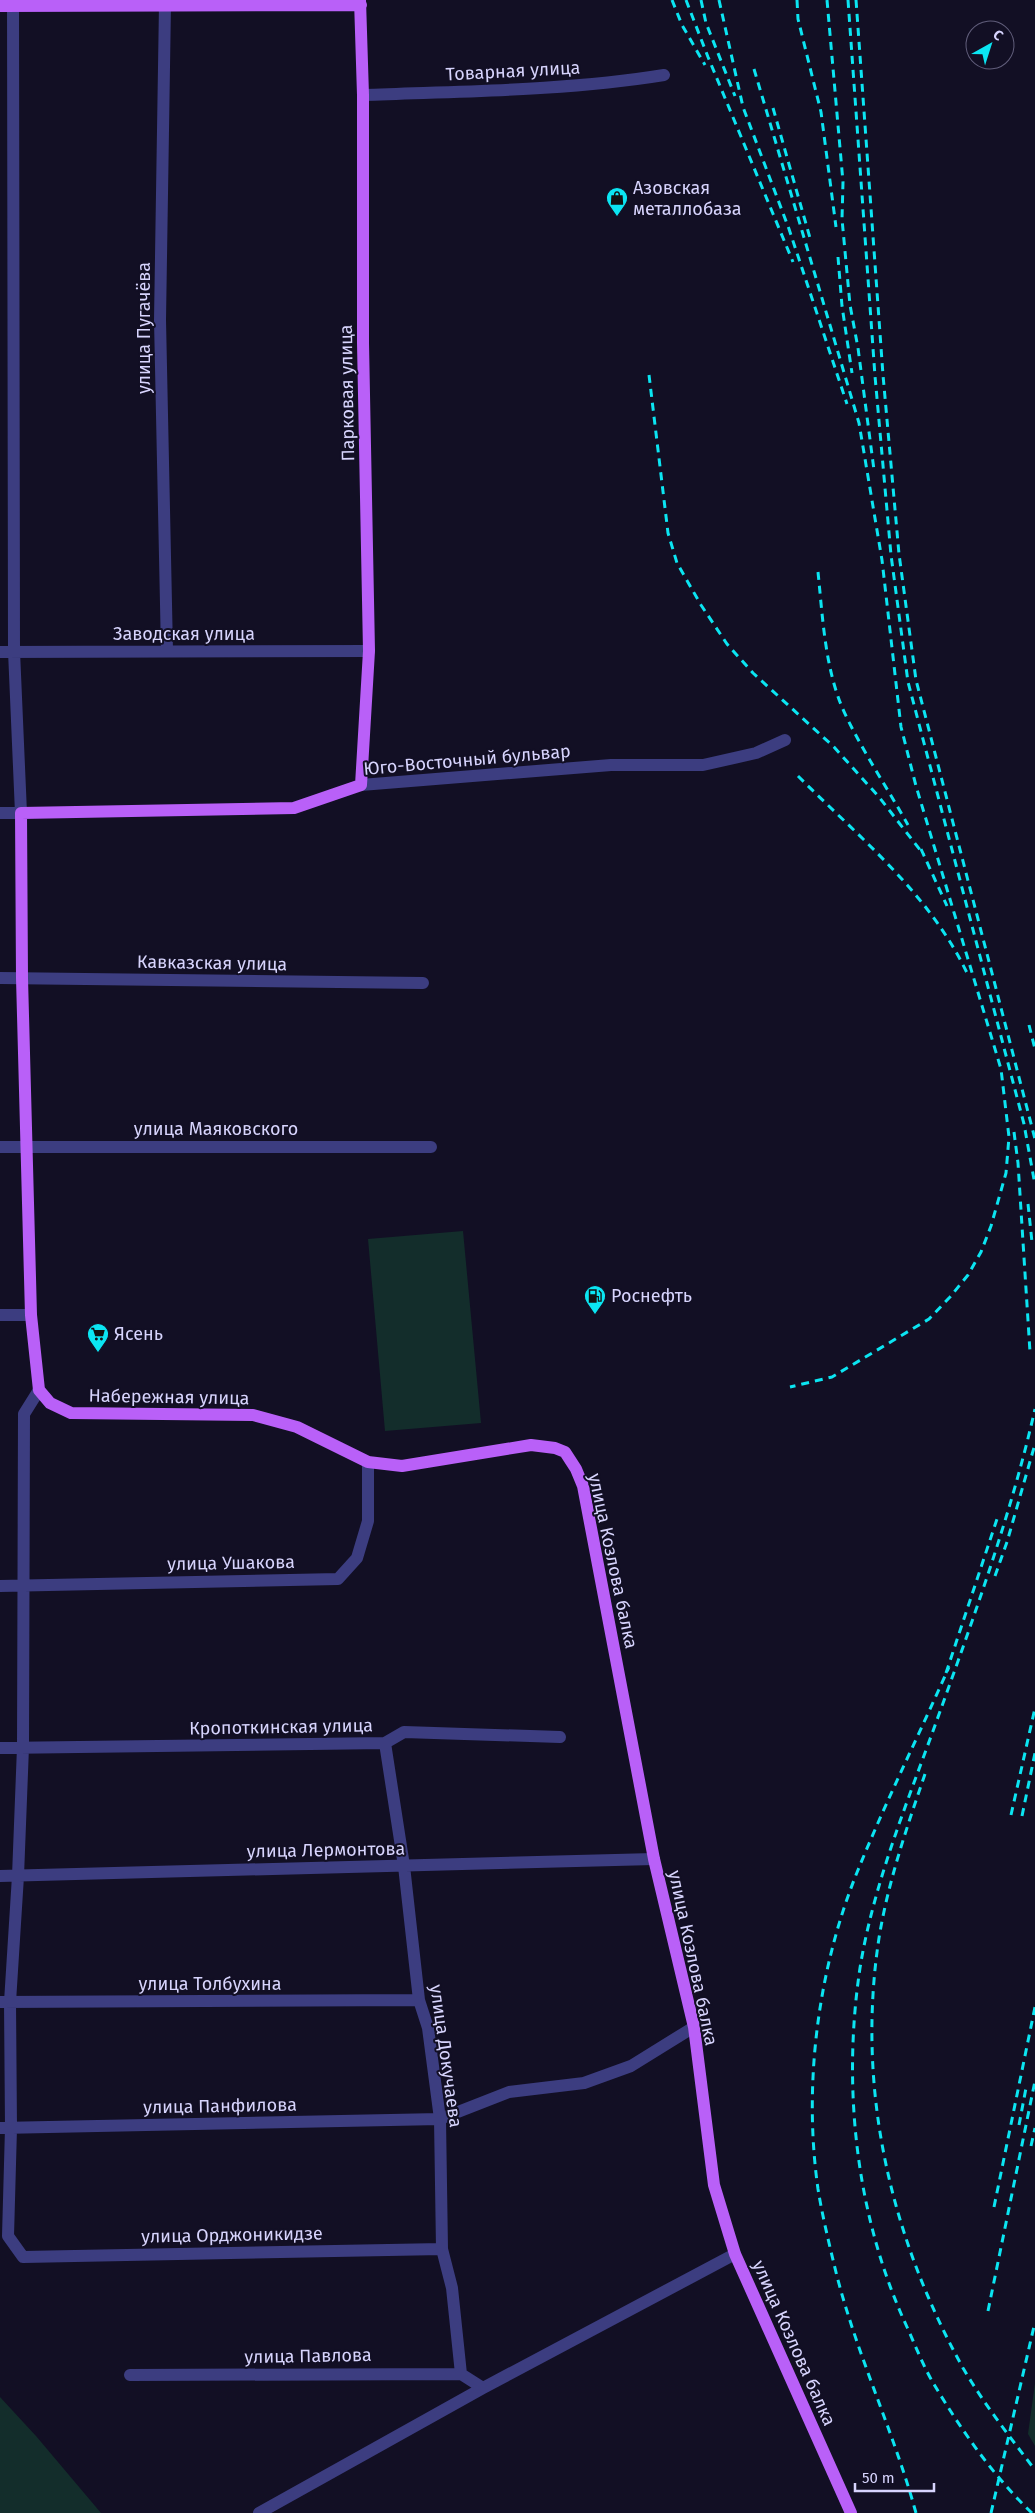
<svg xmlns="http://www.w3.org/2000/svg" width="1035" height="2513" font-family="'Fira Sans',sans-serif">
  <rect width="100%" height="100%" fill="#120f24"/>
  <path fill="#132d2b" d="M463 1231 481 1423 385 1431 368 1239Z
    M1035 2383V2446L1028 2434Z
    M0 2397 36 2436 101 2513H0Z"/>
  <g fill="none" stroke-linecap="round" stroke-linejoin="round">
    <path stroke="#3c3d80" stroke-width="12" d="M165 4 160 320 167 651
      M363 95C464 91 565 91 664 75
      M0 652 369 651
      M361 785 611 765H703L756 753 785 740
      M0 813H21L14 651 13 0
      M0 978 423 983
      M0 1147H431
      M0 1315H31
      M39 1390 24 1414 23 1747 18 1876 10 2002 11 2128 8 2236 23 2257 442 2249
      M0 1586 338 1579 357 1558 368 1521V1462
      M385 1743 404 1866 419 2000 428 2028 440 2119 442 2249 452 2288 461 2374
      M0 1748 385 1743 404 1732 560 1737
      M0 1876 654 1859
      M0 2002 419 2000
      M0 2128 440 2119 509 2092 584 2083 631 2066 694 2027
      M130 2375 461 2374 483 2388
      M259 2513 483 2388 735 2254"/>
    <path stroke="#b960f8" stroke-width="12" d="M360 0 363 95V343L369 651 361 785 294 808 21 813 22 978 31 1315 39 1390 50 1403 71 1413 253 1415 297 1427 368 1462 402 1466 531 1445 555 1448 565 1452 576 1469 583 1486 654 1859 694 2027 714 2185 735 2254 851 2513
      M0 6 361 5"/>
    <path stroke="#0be5f2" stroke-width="3" stroke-dasharray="8 6" stroke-linecap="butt" d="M672 0 682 25 705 65
      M686 0 708 57 793 262
      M701 0 706 23 735 96
      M719 0 743 107 789 229 847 404
      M797 0 798 19 821 112 836 227
      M827 0 843 182 842 219 850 305 858 348 874 470
      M848 0 875 376 891 555 908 682 1024 1124 1035 1185
      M856 0 883 375 899 554 916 680 1035 1139
      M754 69 859 423 882 560 901 727 916 786 1001 1069 1009 1137 1006 1173 991 1226 981 1252 968 1275 950 1297 929 1319 832 1377 790 1387
      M773 108 810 238
      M838 257 842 306 852 373
      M649 375 668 533 677 563 701 605 727 644 753 673 834 747 879 797 924 855
      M818 572C823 620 825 674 847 718 865 755 888 789 908 825
      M798 776C860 838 930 894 968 975
      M921 849 947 906
      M1029 1025 1035 1049
      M1014 1132 1018 1163 1030 1352
      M1028 1204 1032 1242
      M995 1576 1007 1542 1035 1444
      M946 1673 997 1519
      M925 1774C907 1827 888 1882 879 1938 856 2088 890 2236 963 2368 984 2404 1010 2437 1035 2470
      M1011 1815 1035 1708
      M1022 1816 1035 1753
      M1019 2125 1026 2088
      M1031 2146 1035 2128
      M994 2207 1035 2007
      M988 2311 1035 2081
      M916 2513C893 2429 854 2349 834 2264 828 2239 822 2214 818 2189 803 2084 818 1968 858 1870 886 1801 919 1735 949 1667
      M991 2513 1035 2322
      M1032 2513C994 2477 962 2431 935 2386 924 2368 916 2347 907 2327 856 2217 842 2088 860 1968 873 1887 905 1808 933 1731 971 1625 1010 1519 1035 1409"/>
  </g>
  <defs>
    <g id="shop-pin" transform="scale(1.125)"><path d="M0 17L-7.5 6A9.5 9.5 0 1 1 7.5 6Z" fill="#0be5f2" stroke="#120f24"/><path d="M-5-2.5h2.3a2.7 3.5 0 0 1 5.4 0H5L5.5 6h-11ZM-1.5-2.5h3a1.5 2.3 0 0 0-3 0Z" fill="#111"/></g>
    <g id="fuel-pin" transform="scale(1.125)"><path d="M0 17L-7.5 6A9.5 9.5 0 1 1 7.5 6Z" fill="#0be5f2" stroke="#120f24"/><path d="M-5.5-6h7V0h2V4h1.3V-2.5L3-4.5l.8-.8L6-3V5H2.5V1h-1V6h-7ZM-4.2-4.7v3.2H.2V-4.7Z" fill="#111"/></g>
    <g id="supermarket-pin" transform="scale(1.125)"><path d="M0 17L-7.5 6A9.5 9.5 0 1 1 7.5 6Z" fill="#0be5f2" stroke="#120f24"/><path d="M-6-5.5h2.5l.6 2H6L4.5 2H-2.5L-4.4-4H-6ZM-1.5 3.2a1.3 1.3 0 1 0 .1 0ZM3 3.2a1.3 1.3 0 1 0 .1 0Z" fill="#111"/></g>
  </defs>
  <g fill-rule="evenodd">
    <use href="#shop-pin" x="617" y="198"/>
    <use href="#fuel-pin" x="595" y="1296"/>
    <use href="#supermarket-pin" x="98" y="1334"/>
  </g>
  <g text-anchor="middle" stroke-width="4" stroke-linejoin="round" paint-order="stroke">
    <g font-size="18" fill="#d7d4fd" stroke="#120f24">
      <text transform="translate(513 71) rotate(-3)" y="6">Товарная улица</text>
      <text transform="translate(144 328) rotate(-90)" y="6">улица Пугачёва</text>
      <text transform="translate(347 393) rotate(-91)" y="6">Парковая улица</text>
      <text x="184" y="640">Заводская улица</text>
      <text transform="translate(467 760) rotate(-5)" y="6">Юго-Восточный бульвар</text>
      <text transform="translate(212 963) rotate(1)" y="6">Кавказская улица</text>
      <text x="216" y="1135">улица Маяковского</text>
      <text transform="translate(169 1397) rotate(1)" y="6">Набережная улица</text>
      <text transform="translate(613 1561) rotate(78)" y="6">улица Козлова балка</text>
      <text transform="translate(231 1563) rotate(-1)" y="6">улица Ушакова</text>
      <text transform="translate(281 1727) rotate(-1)" y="6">Кропоткинская улица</text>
      <text transform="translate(326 1850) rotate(-1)" y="6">улица Лермонтова</text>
      <text transform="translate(693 1958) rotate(78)" y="6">улица Козлова балка</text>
      <text x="210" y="1990">улица Толбухина</text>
      <text transform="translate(446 2056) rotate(82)" y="6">улица Докучаева</text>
      <text transform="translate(220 2106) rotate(-1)" y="6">улица Панфилова</text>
      <text transform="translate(232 2235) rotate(-1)" y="6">улица Орджоникидзе</text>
      <text transform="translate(794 2343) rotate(66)" y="6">улица Козлова балка</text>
      <text transform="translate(308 2356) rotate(-1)" y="6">улица Павлова</text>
    </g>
    <g font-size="18" fill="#d7d4fd" stroke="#120f24" text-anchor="start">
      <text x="633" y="194">Азовская<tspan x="633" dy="21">металлобаза</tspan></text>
      <text x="611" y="1302">Роснефть</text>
      <text x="114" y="1340">Ясень</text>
    </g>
  </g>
  <g transform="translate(990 45) rotate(39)"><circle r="24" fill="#120f24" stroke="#615e7b"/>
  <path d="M0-4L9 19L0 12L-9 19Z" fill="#0be5f2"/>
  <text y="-8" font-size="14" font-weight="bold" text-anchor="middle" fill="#d7d4fd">С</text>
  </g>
  <path d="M855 2483v8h79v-8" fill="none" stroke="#d7d4fd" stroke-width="2.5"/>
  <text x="862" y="2483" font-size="15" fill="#d7d4fd" stroke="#120f24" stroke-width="4" paint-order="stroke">50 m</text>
</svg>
